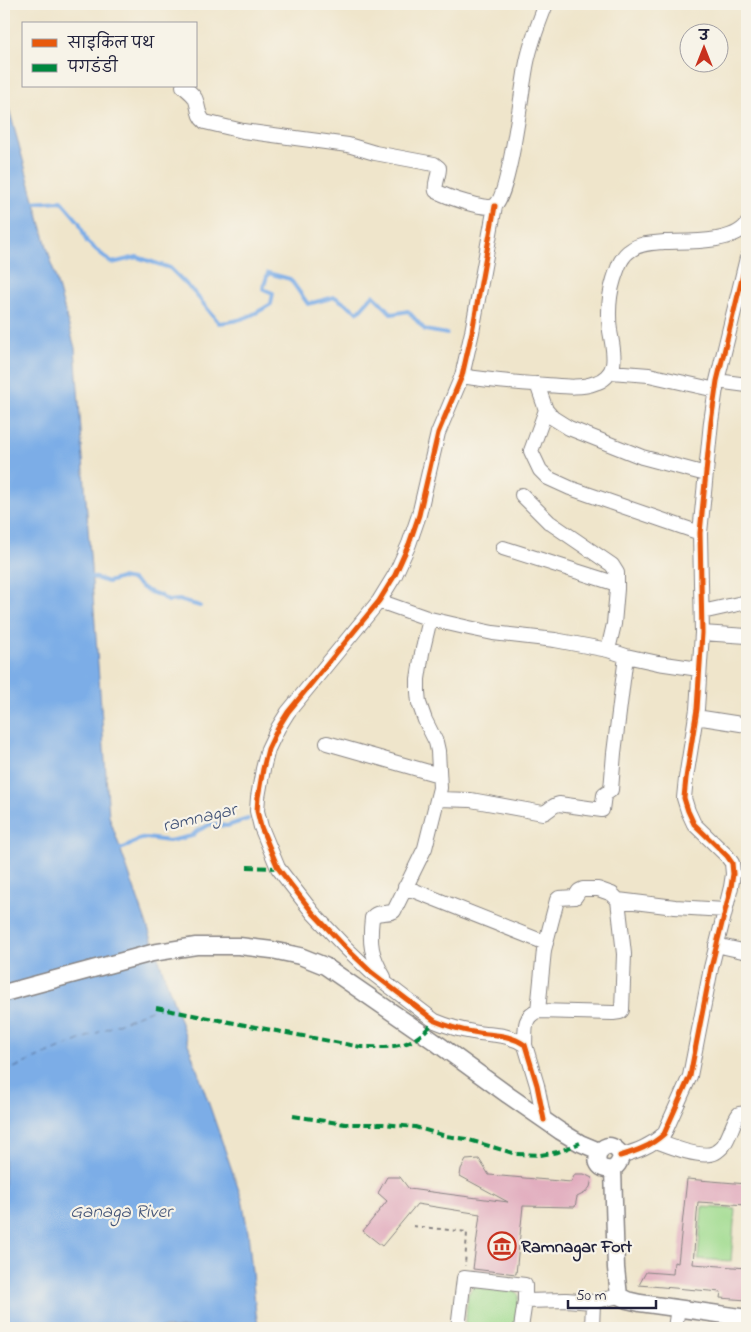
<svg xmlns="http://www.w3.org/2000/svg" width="751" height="1332" font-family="'Indie Flower','Playpen Sans Deva',sans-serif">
  <rect width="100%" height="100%" fill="#f7f3e8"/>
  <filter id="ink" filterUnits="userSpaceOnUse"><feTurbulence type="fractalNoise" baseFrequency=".02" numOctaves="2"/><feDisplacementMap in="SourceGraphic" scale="10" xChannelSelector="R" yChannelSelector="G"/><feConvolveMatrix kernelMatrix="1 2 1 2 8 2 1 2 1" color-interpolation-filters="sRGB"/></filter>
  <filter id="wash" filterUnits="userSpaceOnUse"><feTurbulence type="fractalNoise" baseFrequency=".0096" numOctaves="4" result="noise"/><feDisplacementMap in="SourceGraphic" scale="20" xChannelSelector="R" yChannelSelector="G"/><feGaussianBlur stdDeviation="1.12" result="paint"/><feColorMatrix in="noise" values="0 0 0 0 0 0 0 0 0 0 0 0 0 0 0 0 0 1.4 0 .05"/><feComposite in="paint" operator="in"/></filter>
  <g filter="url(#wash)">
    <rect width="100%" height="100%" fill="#efe5cb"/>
    <path fill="#9fdb8e" stroke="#607e64" d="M702 1207 735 1209 731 1261 698 1259Z
      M474 1286 515 1291 519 1295 515 1328H465L468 1294Z"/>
    <path fill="#7cade7" stroke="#4f6891" d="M4 91 75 348 109 816 242 1199 248 1232 256 1313 259 1328H4Z"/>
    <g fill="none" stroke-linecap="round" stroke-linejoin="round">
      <path stroke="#7cade7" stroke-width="4" d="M31 203 61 201 79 222 87 242 112 263 137 257 170 268 193 291 219 323C242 321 252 316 271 304L273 293 263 289 268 273 290 279 308 304 335 297 358 312 373 295 392 314 408 311 425 330 447 334
        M89 576 108 582 121 578 132 580 147 591 159 595 168 601 179 600 200 606
        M118 850 128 846 138 840 146 838 169 841 192 836 197 831 211 824 227 826 248 819"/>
      <path stroke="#425377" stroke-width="1" stroke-dasharray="6 5" stroke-linecap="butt" d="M4 1072 156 1008"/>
    </g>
    <g id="blocks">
      <path fill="#e2aebf" d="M479 1159 489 1175 571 1182 575 1174H584L592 1178 590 1187 585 1193 577 1197 575 1207 523 1206 516 1274 473 1269 480 1214 417 1204 382 1246 363 1231 387 1201 378 1193 387 1177H400L409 1189 508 1202 460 1176 461 1169 466 1160Z
        M687 1179 747 1184V1205L698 1202 693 1264 747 1268V1300L720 1298 721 1292 639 1285 646 1272 673 1274 674 1262 678 1263Z"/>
    </g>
  </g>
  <g filter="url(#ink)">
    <use href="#blocks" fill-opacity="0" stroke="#888483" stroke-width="1"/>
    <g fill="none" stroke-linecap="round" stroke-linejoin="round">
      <g stroke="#888483" stroke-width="16">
        <path id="minor" d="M183 86C187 90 192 93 195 98 199 106 197 116 205 122L243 131 348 145 375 153 434 164 439 168C439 176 434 184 436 191 445 196 486 211 494 206 510 197 522 85 527 62 531 42 539 22 546 4
          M495 206 472 332 462 376 438 433 419 515 409 544 395 575 379 601 288 712 278 728 268 749 263 769 258 797 257 811 261 827 278 868 313 913 346 948 371 972 435 1021C447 1026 460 1030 473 1032 493 1036 507 1033 525 1045L537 1085 544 1120
          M611 372 649 375 716 390
          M462 376C490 381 518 383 546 385 561 386 580 389 595 383 603 381 611 374 613 365 615 354 612 343 610 331 608 314 609 295 614 279 618 267 621 256 631 250 640 243 653 243 664 242 686 241 733 244 747 224
          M717 381 747 385
          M537 384 546 410 553 418 569 428 642 457 706 474
          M546 410 531 451 540 470 548 478 570 488 700 533
          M522 495 549 522 612 565 617 573V589L614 624 608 650
          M503 548 617 584
          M379 601 430 619 469 628 493 633 555 640 608 650 626 656 658 663 699 669
          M702 612 747 602
          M702 633 747 636
          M696 717 747 725
          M327 743 439 775
          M438 799 471 800 543 813C550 811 550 806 559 804L602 810 604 795 611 790 614 753 626 656
          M405 887 546 943
          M618 900 675 907 725 910
          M716 945 747 952
          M384 977C371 955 369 944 372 918 377 910 386 915 394 911L425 848 440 788 438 751 436 742 425 720 419 703 418 692V679L422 653 430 619
          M525 1045C526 1031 522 1017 538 1011L613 1013 620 1012 622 1010 624 954 618 900 612 894 598 889H583L579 891 575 897 559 898 557 900 544 950 538 1011
          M656 1141C669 1146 701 1159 714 1153 717 1152 721 1148 723 1146 731 1135 732 1123 739 1114L747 1113
          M620 1156C637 1151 651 1146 664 1134L690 1076 711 968 731 887 733 874 732 863 727 856 694 824 688 811 684 798 686 778 697 709 702 633 700 533 711 422 717 381 747 258
          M525 1301 566 1300 593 1302
          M458 1328 464 1278 525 1285V1301L521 1328
          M592 1328 593 1302 619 1296
          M675 1328 678 1308"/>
      </g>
      <g stroke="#888483" stroke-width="19">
        <path id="major" d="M4 993 152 953 196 946H239L272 950 300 956 325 966 438 1044 508 1095 560 1131 580 1143 599 1151
          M613 1169C586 1173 599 1136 616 1149 624 1155 620 1164 613 1169L616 1268 619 1296 627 1300 640 1303 747 1318"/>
      </g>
      <path stroke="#888483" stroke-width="2" stroke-dasharray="4 4" stroke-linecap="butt" d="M413 1226 467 1232 465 1266"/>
      <use href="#minor" stroke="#fff" stroke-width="14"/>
      <use href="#major" stroke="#fff" stroke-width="16"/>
      <path stroke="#00873e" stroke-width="4" stroke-dasharray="8 4" stroke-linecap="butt" d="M247 867 278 868
        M156 1008 361 1047C381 1047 401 1049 418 1037 424 1033 430 1026 435 1021
        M293 1116 345 1124H383L415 1127 446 1136 466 1139 516 1154 540 1155 558 1152 580 1143"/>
      <g stroke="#f7f3e8" stroke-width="8">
        <path id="cycleway" d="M495 206 472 332 462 376 438 433 419 515 409 544 395 575 379 601 288 712 278 728 268 749 263 769 258 797 257 811 261 827 278 868 313 913 346 948 371 972 435 1021C447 1026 460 1030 473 1032 493 1036 507 1033 525 1045L537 1085 544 1120
          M620 1156C637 1151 651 1146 664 1134L690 1076 711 968 731 887 733 874 732 863 727 856 694 824 688 811 684 798 686 778 697 709 702 633 700 533 711 422 717 381 747 258"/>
      </g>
      <use href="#cycleway" stroke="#e8590c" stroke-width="5"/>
    </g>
  </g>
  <defs>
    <g id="museum-ring" transform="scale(1.4375)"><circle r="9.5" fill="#f7f3e8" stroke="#c8321e" stroke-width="1.5"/><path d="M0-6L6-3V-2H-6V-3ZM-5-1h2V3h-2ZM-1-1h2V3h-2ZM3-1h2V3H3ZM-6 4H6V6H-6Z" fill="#c8321e"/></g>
  </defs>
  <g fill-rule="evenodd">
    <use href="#museum-ring" x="502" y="1246"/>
  </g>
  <g text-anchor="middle" stroke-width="4.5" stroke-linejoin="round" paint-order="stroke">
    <g font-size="18" font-weight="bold" fill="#22223b" stroke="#f7f3e8" text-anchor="start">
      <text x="521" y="1252">Ramnagar Fort</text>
    </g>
    <g font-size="19" font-style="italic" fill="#425377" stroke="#f7f3e8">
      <text transform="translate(199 816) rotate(-13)" y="7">ramnagar</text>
      <text x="121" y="1217">Ganaga River</text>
    </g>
  </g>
  <rect width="751" height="1332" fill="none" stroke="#f7f3e8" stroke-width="20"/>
  <rect x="22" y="22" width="175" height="65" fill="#f7f3e8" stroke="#a29fa3"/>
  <rect x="32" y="39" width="25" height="8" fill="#e8590c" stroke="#a29fa3"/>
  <text x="68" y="48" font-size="15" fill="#22223b">साइकिल पथ</text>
  <rect x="32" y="64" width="25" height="8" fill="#00873e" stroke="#a29fa3"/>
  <text x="68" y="72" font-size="15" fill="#22223b">पगडंडी</text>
  <g transform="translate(704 48)"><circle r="24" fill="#f7f3e8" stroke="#a29fa3"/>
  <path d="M0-4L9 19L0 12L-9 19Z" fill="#c8321e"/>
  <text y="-8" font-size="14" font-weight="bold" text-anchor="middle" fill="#22223b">उ</text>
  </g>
  <path d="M568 1300v8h88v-8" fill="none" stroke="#22223b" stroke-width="2.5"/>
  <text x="576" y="1300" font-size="15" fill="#22223b" stroke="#f7f3e8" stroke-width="4" paint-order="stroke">50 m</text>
</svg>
